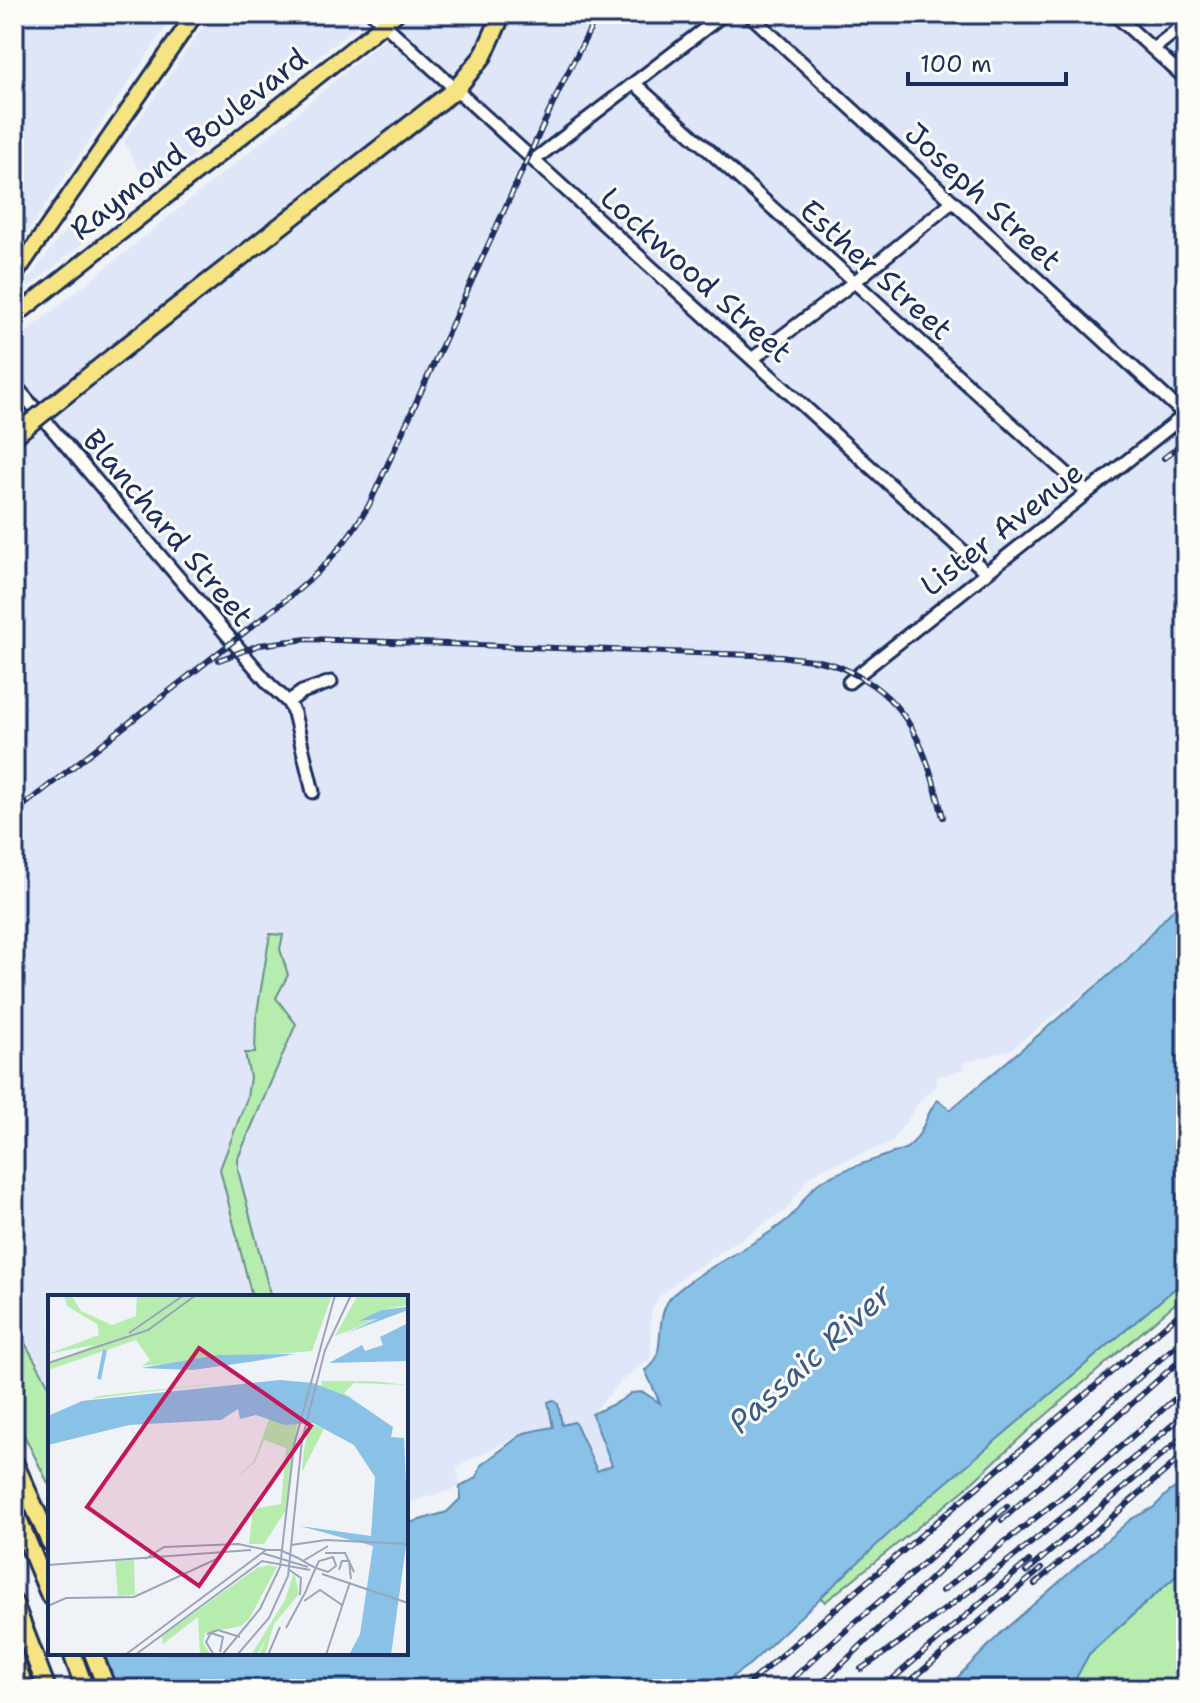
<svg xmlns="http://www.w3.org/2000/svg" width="1200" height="1703" font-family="'Shantell Sans',sans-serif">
  <rect width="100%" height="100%" fill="#eff2f7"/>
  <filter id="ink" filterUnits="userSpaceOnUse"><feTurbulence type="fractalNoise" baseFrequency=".0125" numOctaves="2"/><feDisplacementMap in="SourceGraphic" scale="16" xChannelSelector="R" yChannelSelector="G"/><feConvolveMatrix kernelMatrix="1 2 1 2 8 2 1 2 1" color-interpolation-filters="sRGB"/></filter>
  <g filter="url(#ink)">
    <path fill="#dee6f8" d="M14 14H175L14 252Z
      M212 14H356L363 21 150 190 124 141Z
      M394 14H1186V895L1128 959 1010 1050 963 1063 964 1069 935 1077 937 1086 923 1097 892 1142 822 1169 808 1178 786 1210 682 1277 658 1298 651 1311V1358L621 1381 592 1414 612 1464 597 1471 577 1426H562L558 1404 553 1427 524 1433 462 1464 457 1470 460 1487 406 1503V1297H50V1391L14 1327V342L286 122 403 23Z
      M69 225 85 241 30 286 26 283Z"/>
    <path fill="#b6edaf" stroke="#688e86" stroke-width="2" d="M270 934 283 935 280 949 288 975 276 998 296 1024 238 1158V1170L271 1297H252L220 1169 247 1098 250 1077 245 1053H255L256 1019Z
      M1186 1279V1294L1031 1428 964 1490 825 1602 820 1597 915 1509Z
      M14 1324 50 1387V1487L14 1415Z
      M1186 1567V1689H1070L1089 1654Z"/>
    <path fill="#89c1e7" stroke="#5d87b0" stroke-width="2" d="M1186 895V1279L915 1509 750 1664 715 1689H62L104 1653H406V1524L447 1512 460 1499V1487L477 1477 481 1465 524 1433 553 1427 548 1402 554 1400 558 1404 562 1425 574 1422 577 1426 597 1471 612 1465 592 1414 620 1401 631 1393 643 1392 660 1403 645 1370C670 1359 650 1316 674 1294 708 1264 753 1248 788 1219 800 1209 806 1191 820 1182 838 1170 884 1157 907 1148 927 1132 924 1113 938 1100L950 1110 1128 959Z
      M1186 1481V1567L1089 1654 1070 1689H946L1002 1632 1131 1519 1153 1508 1169 1492Z"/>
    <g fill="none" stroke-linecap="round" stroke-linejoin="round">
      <g stroke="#1b2f5e" stroke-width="17">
        <path id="minor" d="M373 14 986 572
          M749 14 1185 415
          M1114 14 1186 79
          M1153 49 1186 23
          M634 83 1087 492
          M534 160 724 14
          M752 359 853 283 952 202
          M14 384 269 684 288 702 294 713 313 792
          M849 682 1186 414
          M288 702 302 692 331 682"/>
      </g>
      <g stroke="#1b2f5e" stroke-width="20">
        <path id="major" d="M14 276 195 14
          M14 317 396 14"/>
      </g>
      <g stroke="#1b2f5e" stroke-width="22">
        <path id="highway" d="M114 356 456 89 483 56 502 14
          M14 1462 50 1542
          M14 1509 50 1596
          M14 1603 47 1689
          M72 1653 85 1689
          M93 1653 107 1689
          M14 1658 25 1689"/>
      </g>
      <use href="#minor" stroke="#fdfcf7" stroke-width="11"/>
      <use href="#major" stroke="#f6e381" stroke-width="14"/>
      <use href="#highway" stroke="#f6e381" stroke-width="16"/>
      <g stroke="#1b2f5e" stroke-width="6">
        <path id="rail" d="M1164 458 1186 441
          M219 660 259 645 307 639 781 656C798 659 815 659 831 664 843 667 854 674 865 680 916 711 929 763 943 817
          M14 813 297 591C327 566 349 539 369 505L562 84 598 14
          M1002 1520 1186 1355
          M1026 1572 1186 1434
          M1035 1584 1186 1453
          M942 1591 1071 1490 1186 1389
          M861 1669C976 1591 1081 1504 1186 1413
          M742 1689 1186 1308
          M782 1689 822 1651 1186 1337
          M816 1689 1007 1506
          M881 1689 1029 1561
          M901 1689 1041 1569"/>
      </g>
      <use href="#rail" stroke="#fdfcf7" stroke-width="3" stroke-dasharray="9" stroke-linecap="butt"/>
      <g stroke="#1b2f5e" stroke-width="22" stroke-linecap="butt">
        <path id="highway-bridge" d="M14 436 114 356"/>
      </g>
      <use href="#highway-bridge" stroke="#f6e381" stroke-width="16"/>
    </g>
  </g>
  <g text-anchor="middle" stroke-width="6" stroke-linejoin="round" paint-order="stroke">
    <g font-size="30" fill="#1b2f5e" stroke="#fdfcf7">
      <text transform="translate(189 144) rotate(-38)" y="10">Raymond Boulevard</text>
      <text transform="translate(983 197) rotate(43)" y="10">Joseph Street</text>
      <text transform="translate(876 270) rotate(42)" y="10">Esther Street</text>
      <text transform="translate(696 275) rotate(42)" y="10">Lockwood Street</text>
      <text transform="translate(168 528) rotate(50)" y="10">Blanchard Street</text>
      <text transform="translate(1002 529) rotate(-38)" y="10">Lister Avenue</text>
    </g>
    <g font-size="32" font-style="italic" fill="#3c5b87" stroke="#fdfcf7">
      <text transform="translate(810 1358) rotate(-42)" y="11">Passaic River</text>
    </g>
  </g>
  <g transform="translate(48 1295)">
    <rect width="360" height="360" fill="#eff2f7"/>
    <path d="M16 0H23L33 16 64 30 88 21 89 0H284L264 56 94 71 102 65 88 45 0 75V69L46 50 0 59 51 40 49 29 19 11ZM310 0H360V10L333 15 315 26 330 24 287 41ZM274 86H324L360 90 306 88 296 98 304 103 273 92ZM179 87 42 104 0 121 50 101ZM221 124 249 129 238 215 216 249H201L205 214 233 209 238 153 216 145 207 167 186 185 206 166ZM262 128 276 134 254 177 256 154ZM86 265 87 300 70 301 67 266ZM221 270 229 272 201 324 193 331 157 338 155 348 163 360H152L150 322 115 349 114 341 209 273ZM246 277 251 299 226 329 217 360H211L219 342 209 360H203L237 305Z" fill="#b6edaf"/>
    <path d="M360 4V15L296 39 330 24 311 26 333 15 358 12ZM360 28V66L281 68 314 50 317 56 335 50 332 42ZM247 59 208 66 145 75 93 73 170 60ZM232 85 265 88 301 102 345 132 343 142 356 143 360 236 343 360H301L312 339 325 251 252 231 323 241 327 182 306 150 265 128 237 130 208 120 192 124 190 114 173 125 81 130 0 150V121L34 106Z" fill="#89c1e7"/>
    <path fill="none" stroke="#89c1e7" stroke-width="4" d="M51 84 57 55"/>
    <path fill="none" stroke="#9aa4ba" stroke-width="2" d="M81 38 136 0M0 68 100 35 148 0M243 250 278 245 360 249M214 258 260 272M277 258H297L306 277M97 264 116 252 190 249 219 255M255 266 280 251M0 270 203 255M240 274 253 283 252 300M291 275 294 266H301L303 284M274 279 360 308M256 306 272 295 294 310M0 311 18 303 86 302 173 262M159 339 170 335 192 342M77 360 218 255H232L250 263 262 270 266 272 267 273H268L280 277 288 271 285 262 271 266 269 270 265 279 259 293 258 296 238 333M87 360 214 266 262 275M166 360 158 347 163 338 175 342 172 357M174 360 212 314 232 272 246 150 287 0M189 360 221 323 240 281 254 145 277 55 303 0M220 360 232 332M278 360 302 287"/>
    <path fill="#c2185b" fill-opacity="0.15" stroke="#c2185b" stroke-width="4" d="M151 53 263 131 151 291 39 212Z"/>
    <rect width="360" height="360" fill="none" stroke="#1b2f5e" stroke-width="4"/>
  </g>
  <rect width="1200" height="1703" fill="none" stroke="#fdfcf7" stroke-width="48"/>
  <rect x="24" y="24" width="1152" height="1655" fill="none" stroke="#1b2f5e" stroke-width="3" filter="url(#ink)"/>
  <path d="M908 72v12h158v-12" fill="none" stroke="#1b2f5e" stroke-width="4"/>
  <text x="920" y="72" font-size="24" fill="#1b2f5e" stroke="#fdfcf7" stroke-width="6" paint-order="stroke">100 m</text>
</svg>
